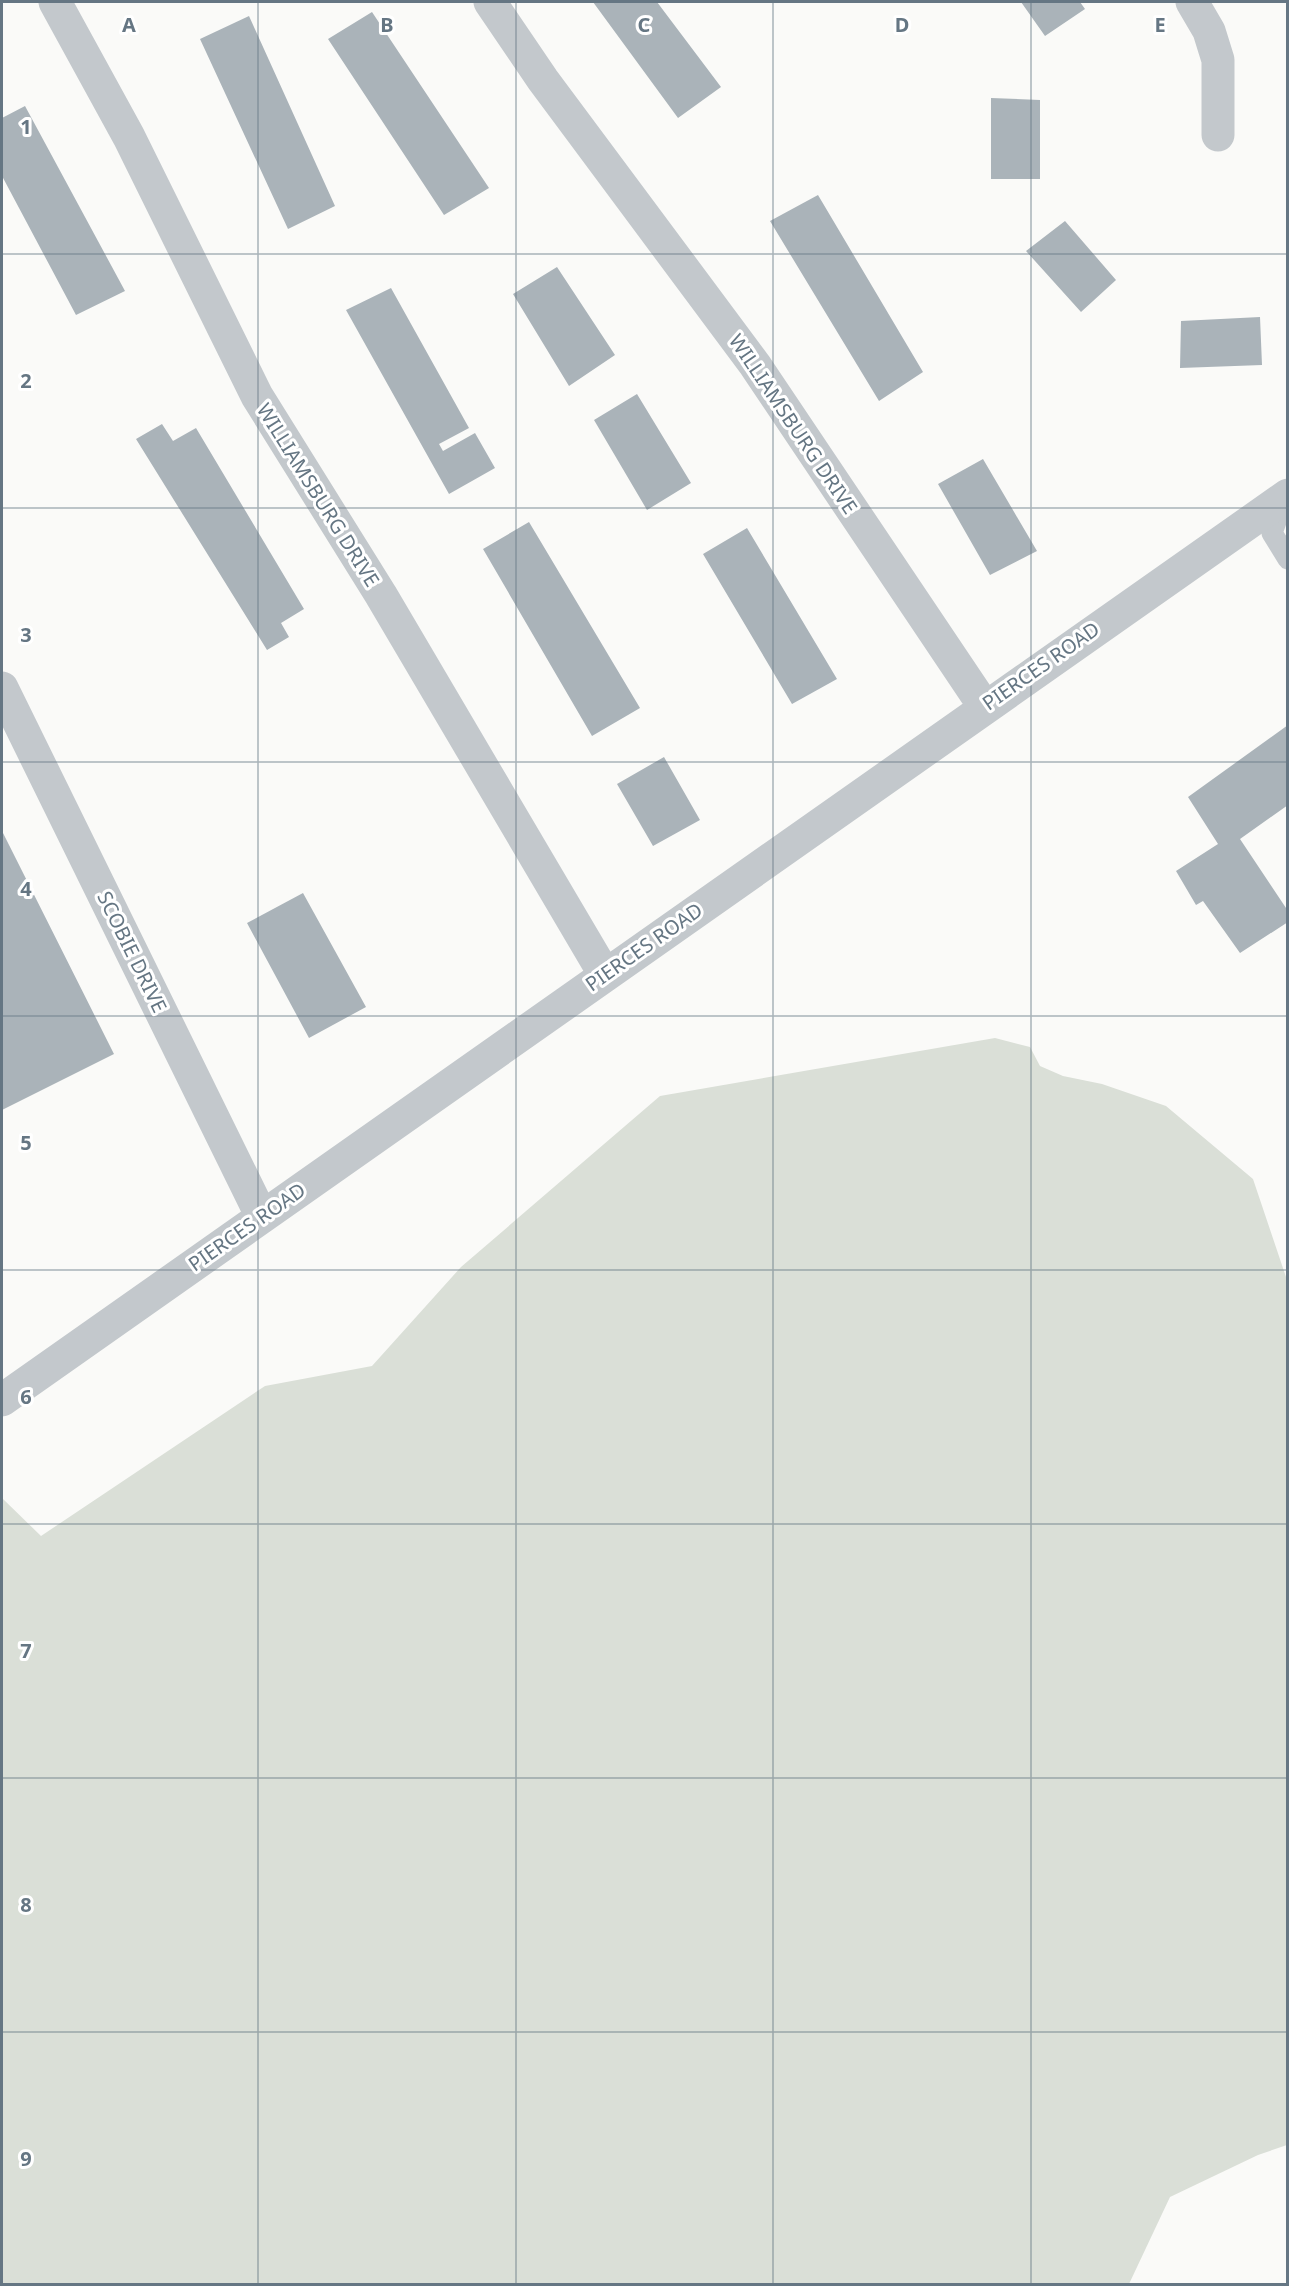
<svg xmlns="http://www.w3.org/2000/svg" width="1289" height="2286" font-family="'Noto Sans',sans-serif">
  <rect width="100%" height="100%" fill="#fafaf8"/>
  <path fill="#dadfd7" d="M995 1038 1030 1047 1040 1066 1063 1076 1102 1084 1166 1106 1253 1179 1287 1280V2145L1258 2155 1170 2197 1129 2284H2V1498L41 1536 265 1386 372 1366 461 1267 660 1096Z"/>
  <path fill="#aab3b9" d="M593 2H657L721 87 678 118Z
    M1021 2H1080L1085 9 1045 36Z
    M372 12 489 188 444 215 328 39Z
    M249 16 335 206 288 229 200 39Z
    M991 98 1040 100V179H991Z
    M25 106 125 291 76 315 2 176V118Z
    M818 195 923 372 879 401 770 221Z
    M1065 221 1116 280 1081 312 1026 251Z
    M557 267 615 355 569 386 513 294Z
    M391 288 469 428 439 444 443 451 475 433 495 468 449 494 346 310Z
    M1260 317 1262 365 1180 368 1181 321Z
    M637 394 691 483 647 510 594 420Z
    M162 424 173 441 196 428 304 609 281 623 289 637 267 650 136 439Z
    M983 459 1037 551 990 575 938 484Z
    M529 522 640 708 592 736 483 549Z
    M747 528 837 679 792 704 703 554Z
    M1288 725V805L1240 839 1288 911V922L1240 953 1203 901 1196 905 1176 871 1218 844 1188 797Z
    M664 757 700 820 653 846 617 784Z
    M2 831 114 1054 2 1110Z
    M303 893 366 1007 309 1038 247 923Z"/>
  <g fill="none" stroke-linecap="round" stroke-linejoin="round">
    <path stroke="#c3c8cc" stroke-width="21" d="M1272 505 1278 516 1272 533 1288 559"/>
    <path stroke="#c3c8cc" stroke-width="33" d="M55 2 129 137 257 396 381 595 605 975
      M490 2 543 80 755 365 984 706
      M1192 2 1209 31 1218 60V135
      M2 688 262 1217
      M2 1400 1288 495"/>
  </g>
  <path fill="none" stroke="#657683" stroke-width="1.5" stroke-opacity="0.55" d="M258 2V2284M516 2V2284M773 2V2284M1031 2V2284M2 254H1288M2 508H1288M2 762H1288M2 1016H1288M2 1270H1288M2 1524H1288M2 1778H1288M2 2032H1288"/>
  <g text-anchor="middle" stroke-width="6" stroke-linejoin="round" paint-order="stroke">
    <g font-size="20" fill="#657683" stroke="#fff">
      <text transform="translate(793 424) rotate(56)" y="7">WILLIAMSBURG DRIVE</text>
      <text transform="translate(318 495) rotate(58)" y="7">WILLIAMSBURG DRIVE</text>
      <text transform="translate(1041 666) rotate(-35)" y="7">PIERCES ROAD</text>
      <text transform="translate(644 947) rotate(-35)" y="7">PIERCES ROAD</text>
      <text transform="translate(132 952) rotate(64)" y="7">SCOBIE DRIVE</text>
      <text transform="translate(247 1227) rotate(-35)" y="7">PIERCES ROAD</text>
    </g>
  </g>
  <g font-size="20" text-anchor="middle" font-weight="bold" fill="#657683" stroke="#fff" stroke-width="6" stroke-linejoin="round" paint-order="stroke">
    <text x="129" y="32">A</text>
    <text x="387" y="32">B</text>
    <text x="644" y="32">C</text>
    <text x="902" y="32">D</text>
    <text x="1160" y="32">E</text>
    <text x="26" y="134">1</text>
    <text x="26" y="388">2</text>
    <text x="26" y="642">3</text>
    <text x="26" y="896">4</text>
    <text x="26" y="1150">5</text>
    <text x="26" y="1404">6</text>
    <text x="26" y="1658">7</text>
    <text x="26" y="1912">8</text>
    <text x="26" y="2166">9</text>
  </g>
  <rect width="1289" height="2286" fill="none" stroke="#657683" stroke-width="6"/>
</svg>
